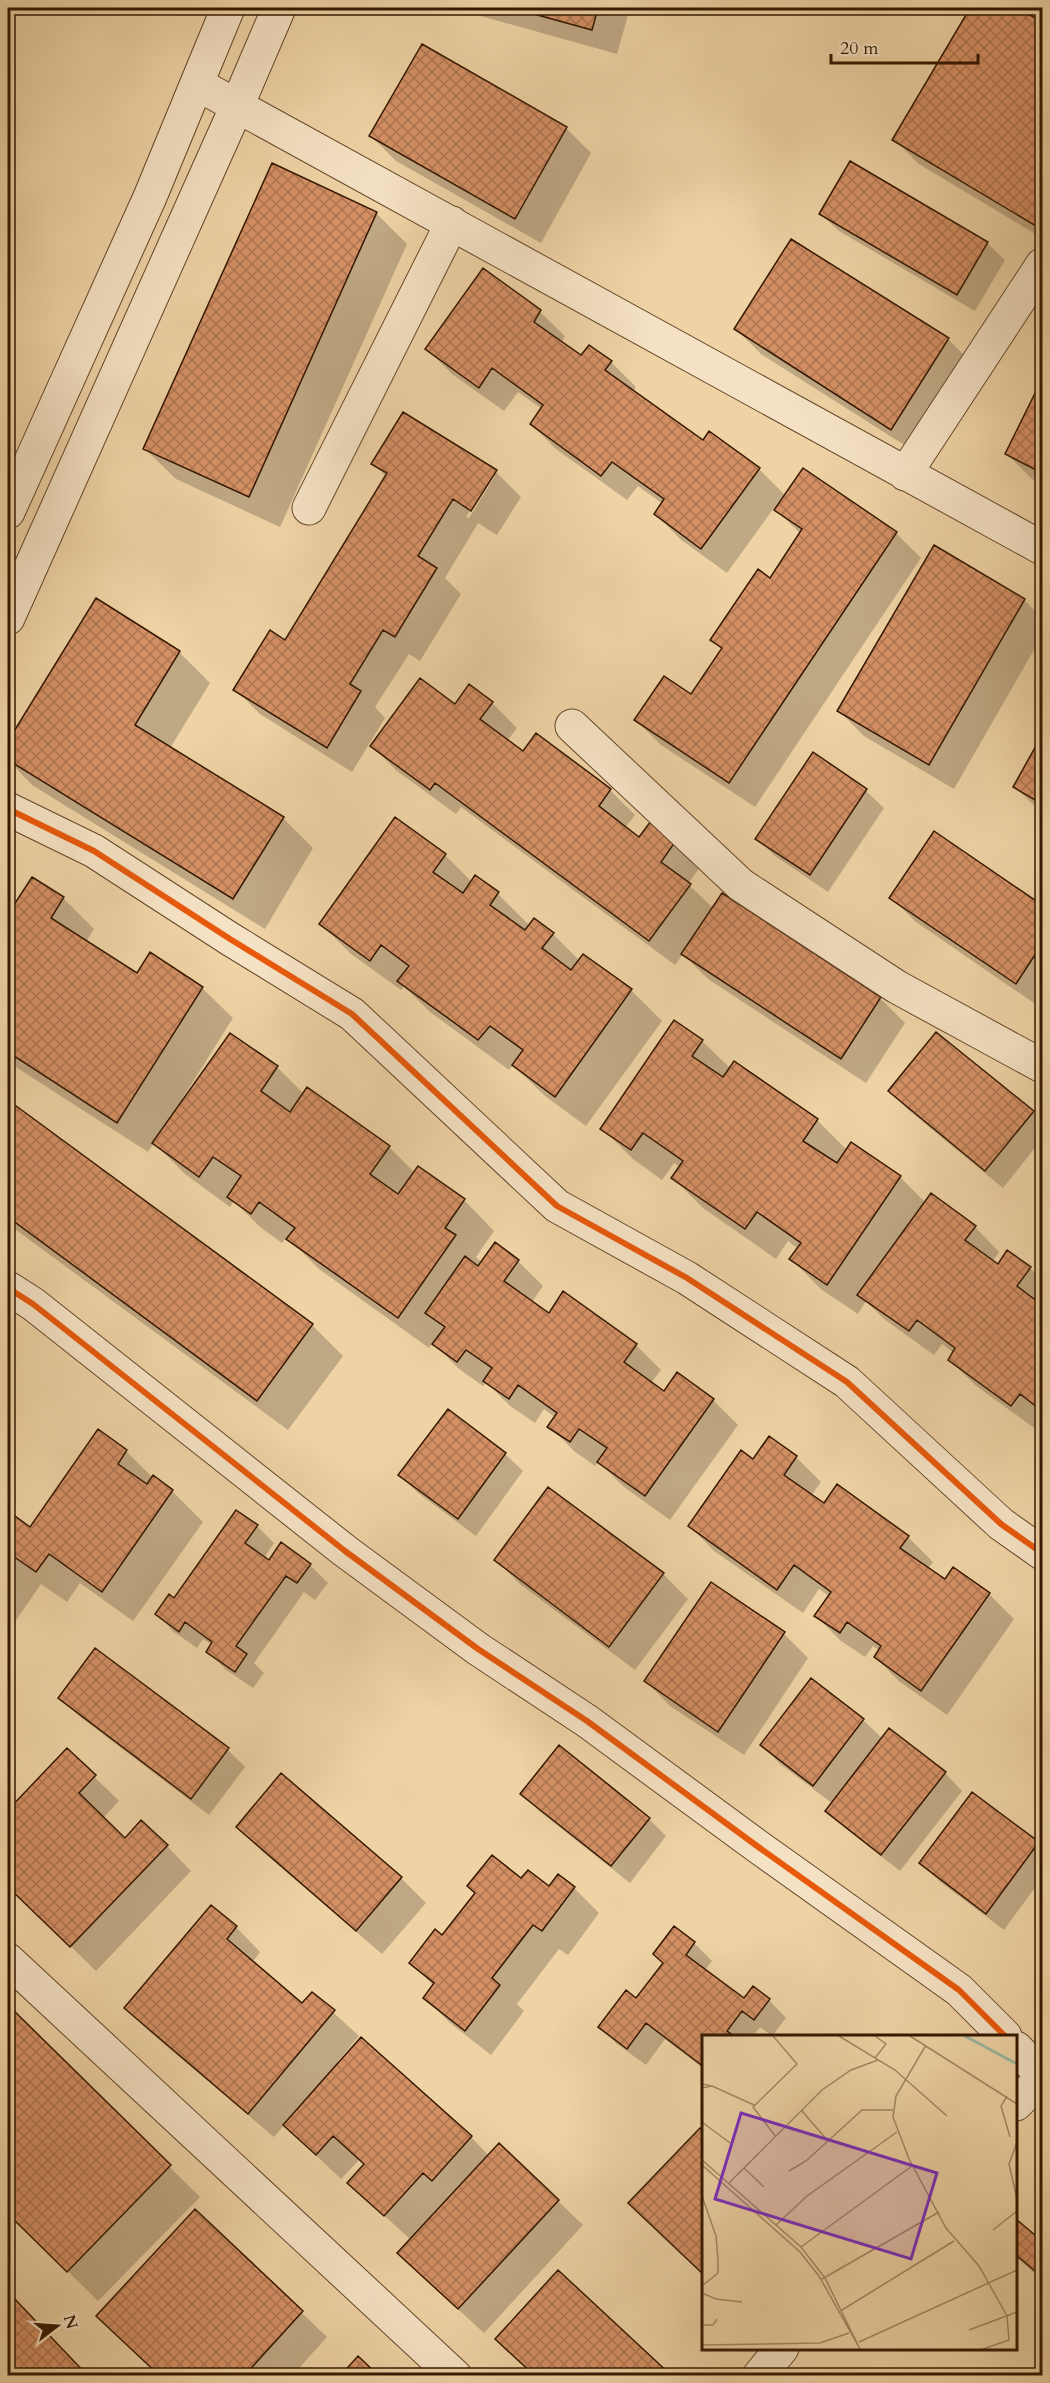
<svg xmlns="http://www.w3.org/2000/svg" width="1050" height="2383" font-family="Cardo,serif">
  <defs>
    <pattern id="building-cross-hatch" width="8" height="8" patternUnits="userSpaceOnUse" patternTransform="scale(1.5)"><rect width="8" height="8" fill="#d49065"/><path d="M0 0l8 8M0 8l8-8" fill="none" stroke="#ad7551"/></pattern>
  </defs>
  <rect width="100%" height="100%" fill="#efd3a5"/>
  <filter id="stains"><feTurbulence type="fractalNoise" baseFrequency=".00333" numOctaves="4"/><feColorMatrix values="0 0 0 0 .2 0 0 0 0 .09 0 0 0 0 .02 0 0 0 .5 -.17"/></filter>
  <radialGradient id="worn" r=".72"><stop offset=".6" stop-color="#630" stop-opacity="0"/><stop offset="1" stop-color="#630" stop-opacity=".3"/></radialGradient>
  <path fill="#0003" fill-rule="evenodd" d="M452 8H630L617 54Z
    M972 8H1015L1042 24V238L919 164 894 139Z
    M566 128 591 153 541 243 396 161 371 136Z
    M376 213 407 244 280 527 176 479 145 449Z
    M821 214 987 243 1005 260 975 311 839 231Z
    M483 270 540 312 565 336 561 343 582 357 589 347 611 362 636 387 633 391 703 443 759 469 784 494 727 573 680 539 656 514 663 504 638 486 627 500 556 449 531 424 542 409 518 392 504 411 452 374 427 349Z
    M736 329 948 339 973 364 917 453 761 354Z
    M1042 382V484L1032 479 1007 454Z
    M404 414 496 472 521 497 497 535 478 523 445 578 461 594 420 661 409 654 375 707 385 718 352 772 260 714 235 689 286 642 387 477 373 464ZM492 476H495L469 518 466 517Z
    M776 510 896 533 921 558 755 807 661 745 636 720 691 697 722 650 712 640 771 580 801 534Z
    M96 600 179 652 210 683 170 748 283 818 313 848 265 929 32 785 8 760V744Z
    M1024 600 1042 618V636L954 789 864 736 839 711Z
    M492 703 517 728 507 741 523 753 536 735 610 790 635 815 625 828 640 839 657 816 706 858 688 884 713 908 880 998 905 1023 866 1083 708 979 683 954 675 965 461 807 456 814 397 771 372 746 455 706Z
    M1042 738V813L1015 787Z
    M813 754 866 791 884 808 828 892 775 856 757 839Z
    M935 833 1042 907 1041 1008 916 922 891 898Z
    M445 855 472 882 476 878 498 894 530 926 553 934 580 961 583 956 631 990 662 1021 586 1126 545 1096 513 1065 509 1070 430 1012 404 986 401 990 351 954 321 924Z
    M32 879 63 898 94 929 86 942 137 975 150 955 202 988 233 1018 182 1099 184 1101 277 1067 304 1094 307 1089 389 1147 415 1173 464 1200 494 1231 476 1257 482 1263 518 1261 543 1286 532 1302 549 1315 636 1345 661 1370 651 1383 664 1393 713 1400 738 1425 670 1520 624 1487 598 1461 595 1466 574 1451 549 1426 556 1418 544 1409 535 1423 510 1406 486 1382 483 1386 459 1369 433 1343 429 1348 319 1269 287 1237 282 1243 260 1227 234 1201 230 1207 185 1174 154 1143 148 1152 8 1062V911L10 913Z
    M675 1022 702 1041 731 1069 735 1063 817 1120 847 1150 900 1177 926 1203 975 1227 999 1252 992 1262 998 1266 1030 1268 1042 1280V1422L1037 1430 975 1385 950 1360 954 1353 942 1344 934 1355 884 1319 866 1301 858 1314 822 1290 791 1259 798 1249 788 1241 776 1259 703 1208 673 1178 680 1167 674 1163 662 1180 633 1159 602 1128Z
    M890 1091 1033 1112 1042 1122V1139L1003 1188 907 1109Z
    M8 1102 312 1325 343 1356 288 1430 8 1224Z
    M99 1431 126 1451 153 1478 172 1491 203 1522 133 1621 80 1583 67 1602 41 1584 8 1632V1513L30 1529Z
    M505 1454 523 1471 476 1536 418 1493 400 1475Z
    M796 1457 821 1482 811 1496 824 1505 908 1537 933 1562 928 1569 945 1582 989 1594 1014 1619 947 1715 900 1682 875 1657 880 1651 873 1646 865 1657 841 1641 816 1616 830 1597 819 1589 803 1613 714 1551 690 1526 753 1462Z
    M257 1526 274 1543 264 1558 269 1562 310 1565 328 1583 315 1600 304 1592 254 1663 264 1673 253 1688 225 1669 208 1651 212 1645 203 1639 197 1648 174 1632 157 1614Z
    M496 1560 663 1574 688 1599 635 1670 521 1585Z
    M784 1634 808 1658 744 1755 670 1706 646 1681Z
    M812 1680 863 1720 883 1739 945 1773 962 1791 900 1871 845 1828 827 1810 833 1804 779 1763 762 1745Z
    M60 1697 228 1750 245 1767 209 1815 78 1715Z
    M67 1750 119 1801 103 1818 125 1840 167 1846 191 1871 96 1971 8 1885V1812Z
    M522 1794 649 1819 666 1836 630 1883 539 1811Z
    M238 1827 401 1878 426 1903 382 1954 263 1852Z
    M1038 1843 1042 1847V1878L1004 1930 939 1881 921 1863Z
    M558 1876 574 1888 599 1913 568 1955 559 1949 517 2004 524 2011 491 2055 450 2023 425 1998 434 1986 411 1963 521 1880 549 1888Z
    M236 1927 260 1952 252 1963 303 2006 313 1994 359 2036 338 2061 340 2063 471 2137 489 2156 558 2201 583 2225 484 2333 424 2278 411 2240 349 2183 365 2165 359 2160 341 2179 284 2125 274 2137 151 2033 126 2008Z
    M674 1928 694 1943 712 1961 705 1970 744 2000H769L786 2018 772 2036 760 2027 753 2036H704V2069L665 2039 646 2065 617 2044 600 2027 637 2000 664 1964Z
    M8 2007 200 2197 98 2301 8 2212Z
    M195 2211 327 2337 292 2376H160Z
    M1016 2221 1042 2243V2280L1016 2257Z
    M8 2298 9 2300 87 2376H8Z"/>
  <path fill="url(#building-cross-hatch)" stroke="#341701" stroke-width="1.5" d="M512 8H598L592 30Z
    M970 8H1018L1042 22V216L1036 226 892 140Z
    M422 44 567 127 515 219 369 136Z
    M850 161 988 242 957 295 819 214Z
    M272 163 377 212 249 497 143 449Z
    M791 239 949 338 891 430 734 329Z
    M483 268 541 310 534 322 581 355 589 345 612 361 605 370 703 440 709 431 760 468 701 549 654 514 664 499 612 462 601 476 530 424 543 405 492 368 479 388 425 349Z
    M1042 379V473L1005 454Z
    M403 412 497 470 471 511 453 499 418 556 437 568 395 637 383 630 350 684 361 691 327 748 233 690 270 630 285 640 387 473 371 464Z
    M803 468 897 532 729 783 634 720 664 676 691 694 722 648 710 640 758 569 770 578 802 529 774 510Z
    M934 545 1025 599 929 765 837 711Z
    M96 598 180 651 135 725 284 817 233 899 8 760V741Z
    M420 678 455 704 469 684 493 702 480 719 523 751 536 733 611 789 599 806 639 837 657 813 682 832 661 862 691 884 649 941 435 783 430 790 370 746Z
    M1042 735V804L1013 787Z
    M813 752 867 789 810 875 755 839Z
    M395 817 446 854 433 872 463 893 475 875 499 892 490 905 525 930 534 918 554 933 542 948 571 970 583 954 632 989 555 1097 512 1065 523 1050 490 1026 478 1040 397 981 409 966 381 945 370 961 319 924Z
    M934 831 1042 905V944L1016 984 889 898Z
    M32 877 64 897 51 918 137 973 150 952 203 987 117 1123 8 1052V909L10 911Z
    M722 893 881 997 841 1059 681 954Z
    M674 1020 703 1040 692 1056 723 1077 734 1061 818 1119 803 1141 837 1163 851 1142 901 1176 827 1285 789 1259 801 1243 757 1212 745 1229 671 1178 683 1161 643 1133 631 1150 600 1129Z
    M936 1032 1034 1111 985 1171 888 1091Z
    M230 1033 278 1066 261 1091 290 1112 307 1087 390 1146 370 1174 398 1194 418 1166 465 1199 445 1228 456 1235 398 1318 286 1239 295 1228 259 1202 251 1214 227 1197 241 1176 213 1157 199 1177 152 1143Z
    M8 1100 313 1324 257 1401 8 1217Z
    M931 1193 976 1226 965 1240 998 1264 1007 1250 1031 1267 1017 1286 1042 1305V1411L1020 1394 1011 1406 948 1360 955 1348 917 1320 909 1331 857 1295Z
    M495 1242 519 1260 504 1281 549 1313 563 1291 637 1344 624 1362 664 1391 677 1372 714 1399 645 1496 597 1462 607 1448 579 1429 570 1442 547 1427 557 1413 518 1385 509 1399 483 1381 492 1368 466 1350 457 1362 432 1344 445 1327 425 1313 465 1256 478 1266Z
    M448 1409 506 1453 458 1519 398 1475Z
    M98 1429 127 1450 118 1464 147 1484 153 1475 173 1490 102 1592 49 1554 36 1572 10 1554 8 1558V1511L30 1527Z
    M769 1436 797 1456 784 1475 824 1503 837 1484 909 1536 900 1548 945 1579 953 1567 990 1593 921 1691 874 1657 881 1646 847 1622 840 1633 814 1616 831 1592 794 1565 777 1590 688 1526 741 1450 753 1459Z
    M548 1487 664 1573 609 1647 494 1560Z
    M236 1510 258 1525 245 1543 269 1560 281 1542 311 1564 297 1583 286 1576 236 1646 247 1654 235 1672 206 1652 212 1642 185 1622 179 1632 155 1614 169 1594 174 1598Z
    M711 1582 785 1632 718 1732 644 1681Z
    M95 1648 229 1748 191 1799 58 1698Z
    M811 1678 864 1719 813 1786 760 1745Z
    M889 1728 946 1772 881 1855 825 1811Z
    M559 1745 650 1818 611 1866 520 1794Z
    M67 1748 96 1775 79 1793 125 1838 141 1820 168 1845 70 1947 8 1887V1810Z
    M281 1773 402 1877 356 1931 236 1827Z
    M972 1792 1039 1842 986 1914 919 1863Z
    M492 1855 521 1878 528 1870 549 1886 558 1874 575 1887 542 1931 533 1925 492 1978 500 1985 465 2031 423 1998 434 1983 409 1963 435 1929 442 1935 475 1893 467 1886Z
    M211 1905 237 1926 227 1939 302 2003 312 1992 335 2010 248 2114 124 2008Z
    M674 1926 695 1942 686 1955 744 1998 753 1986 770 1999 754 2020 742 2011 727 2031 734 2036H704V2067L646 2023 627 2049 598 2027 626 1990 636 1998 663 1963 653 1954Z
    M8 2005 171 2165 67 2272 8 2214Z
    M361 2037 472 2136 432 2181 423 2173 384 2216 347 2183 364 2164 333 2136 316 2155 283 2125Z
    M700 2128 704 2131V2275L628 2203Z
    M499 2143 559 2200 458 2309 397 2253Z
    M195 2209 303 2311 244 2376H160L96 2316Z
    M1016 2219 1042 2241V2277L1016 2255Z
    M558 2270 672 2376H535L495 2339Z
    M11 2295 88 2376H8V2299Z
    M358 2356 379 2376H340Z"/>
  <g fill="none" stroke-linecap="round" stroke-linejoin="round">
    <g stroke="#63462a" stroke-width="35">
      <path id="minor" d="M197 84 1042 548
        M905 474 1042 265
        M309 508 452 223
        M572 726 741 885 897 987 1042 1066
        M8 809 94 851 230 939 352 1014 557 1206 687 1278 847 1382 1001 1524 1042 1553
        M8 1288 33 1304 345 1551 478 1649 587 1721 757 1846 959 1990 1005 2036
        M8 1960 455 2376
        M1016 2048 1042 2075
        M1016 2104 1042 2078
        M759 2376 782 2348"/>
    </g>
    <g stroke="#63462a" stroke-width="35">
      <path id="tertiary" d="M8 512 150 197 228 8
        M8 618 237 106 279 8"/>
    </g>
    <use href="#minor" stroke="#f5e2c4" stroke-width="33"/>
    <use href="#tertiary" stroke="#f5e2c4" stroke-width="33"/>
    <g stroke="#f5e2c4" stroke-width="10">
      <path id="cycleway" d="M8 809 94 851 230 939 352 1014 557 1206 687 1278 847 1382 1001 1524 1042 1553
        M8 1288 33 1304 345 1551 478 1649 587 1721 757 1846 959 1990 1005 2036"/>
    </g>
    <use href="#cycleway" stroke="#e8590c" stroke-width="6"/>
  </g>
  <g transform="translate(702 2035)">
    <rect width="315" height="315" fill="#efd3a5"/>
    <path fill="none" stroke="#9bb9a1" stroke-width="3" d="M263 1 315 29"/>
    <path fill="none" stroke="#a48863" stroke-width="1.5" d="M71 1 95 29 51 72 74 102M137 1 193 35 245 81M208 1 315 69M224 10 194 61 191 82 207 124 244 193 277 231 305 281 307 305 281 314M173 23 184 9 173 1M0 49 10 51 0 53M10 51 52 70M305 61 299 71 308 102M100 76 126 106M0 87 28 108M315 107 307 129 315 164M0 125 99 212 123 243 156 310M0 130 98 217 117 241 158 314M42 133 62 152M87 136 104 126 160 75H191M27 148 120 55 149 35 176 25M0 161 14 201 16 225V238L0 251M74 190 105 161 195 97M291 195 315 176M99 212 210 131M120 244 237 177M0 258 14 264 40 267M140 275 252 206M0 290H11L15 284M267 295 315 277M157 307 315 235M0 310 118 308 147 298"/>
    <path fill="#7b2cbf" fill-opacity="0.15" stroke="#7b2cbf" stroke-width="3" d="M39 78 235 138 209 224 13 164Z"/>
    <rect width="315" height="315" fill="none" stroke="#341701" stroke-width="3"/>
  </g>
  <rect width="1050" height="2383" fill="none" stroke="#efd3a5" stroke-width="30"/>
  <rect x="9" y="9" width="1032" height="2365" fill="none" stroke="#341701" stroke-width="3"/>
  <rect x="15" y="15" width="1020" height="2353" fill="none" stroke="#341701" stroke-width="1.5"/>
  <g transform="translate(57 2326) rotate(73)" stroke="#f5e2c4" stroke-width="4.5" paint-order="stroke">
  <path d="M0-4.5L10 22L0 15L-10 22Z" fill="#341701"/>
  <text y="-9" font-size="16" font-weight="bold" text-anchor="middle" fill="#341701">N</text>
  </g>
  <path d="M831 54v9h147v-9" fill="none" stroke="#341701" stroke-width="3"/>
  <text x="840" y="54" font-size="18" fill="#341701" stroke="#f5e2c4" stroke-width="4.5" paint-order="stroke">20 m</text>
  <rect width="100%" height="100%" filter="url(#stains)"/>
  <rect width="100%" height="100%" fill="url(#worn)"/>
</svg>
